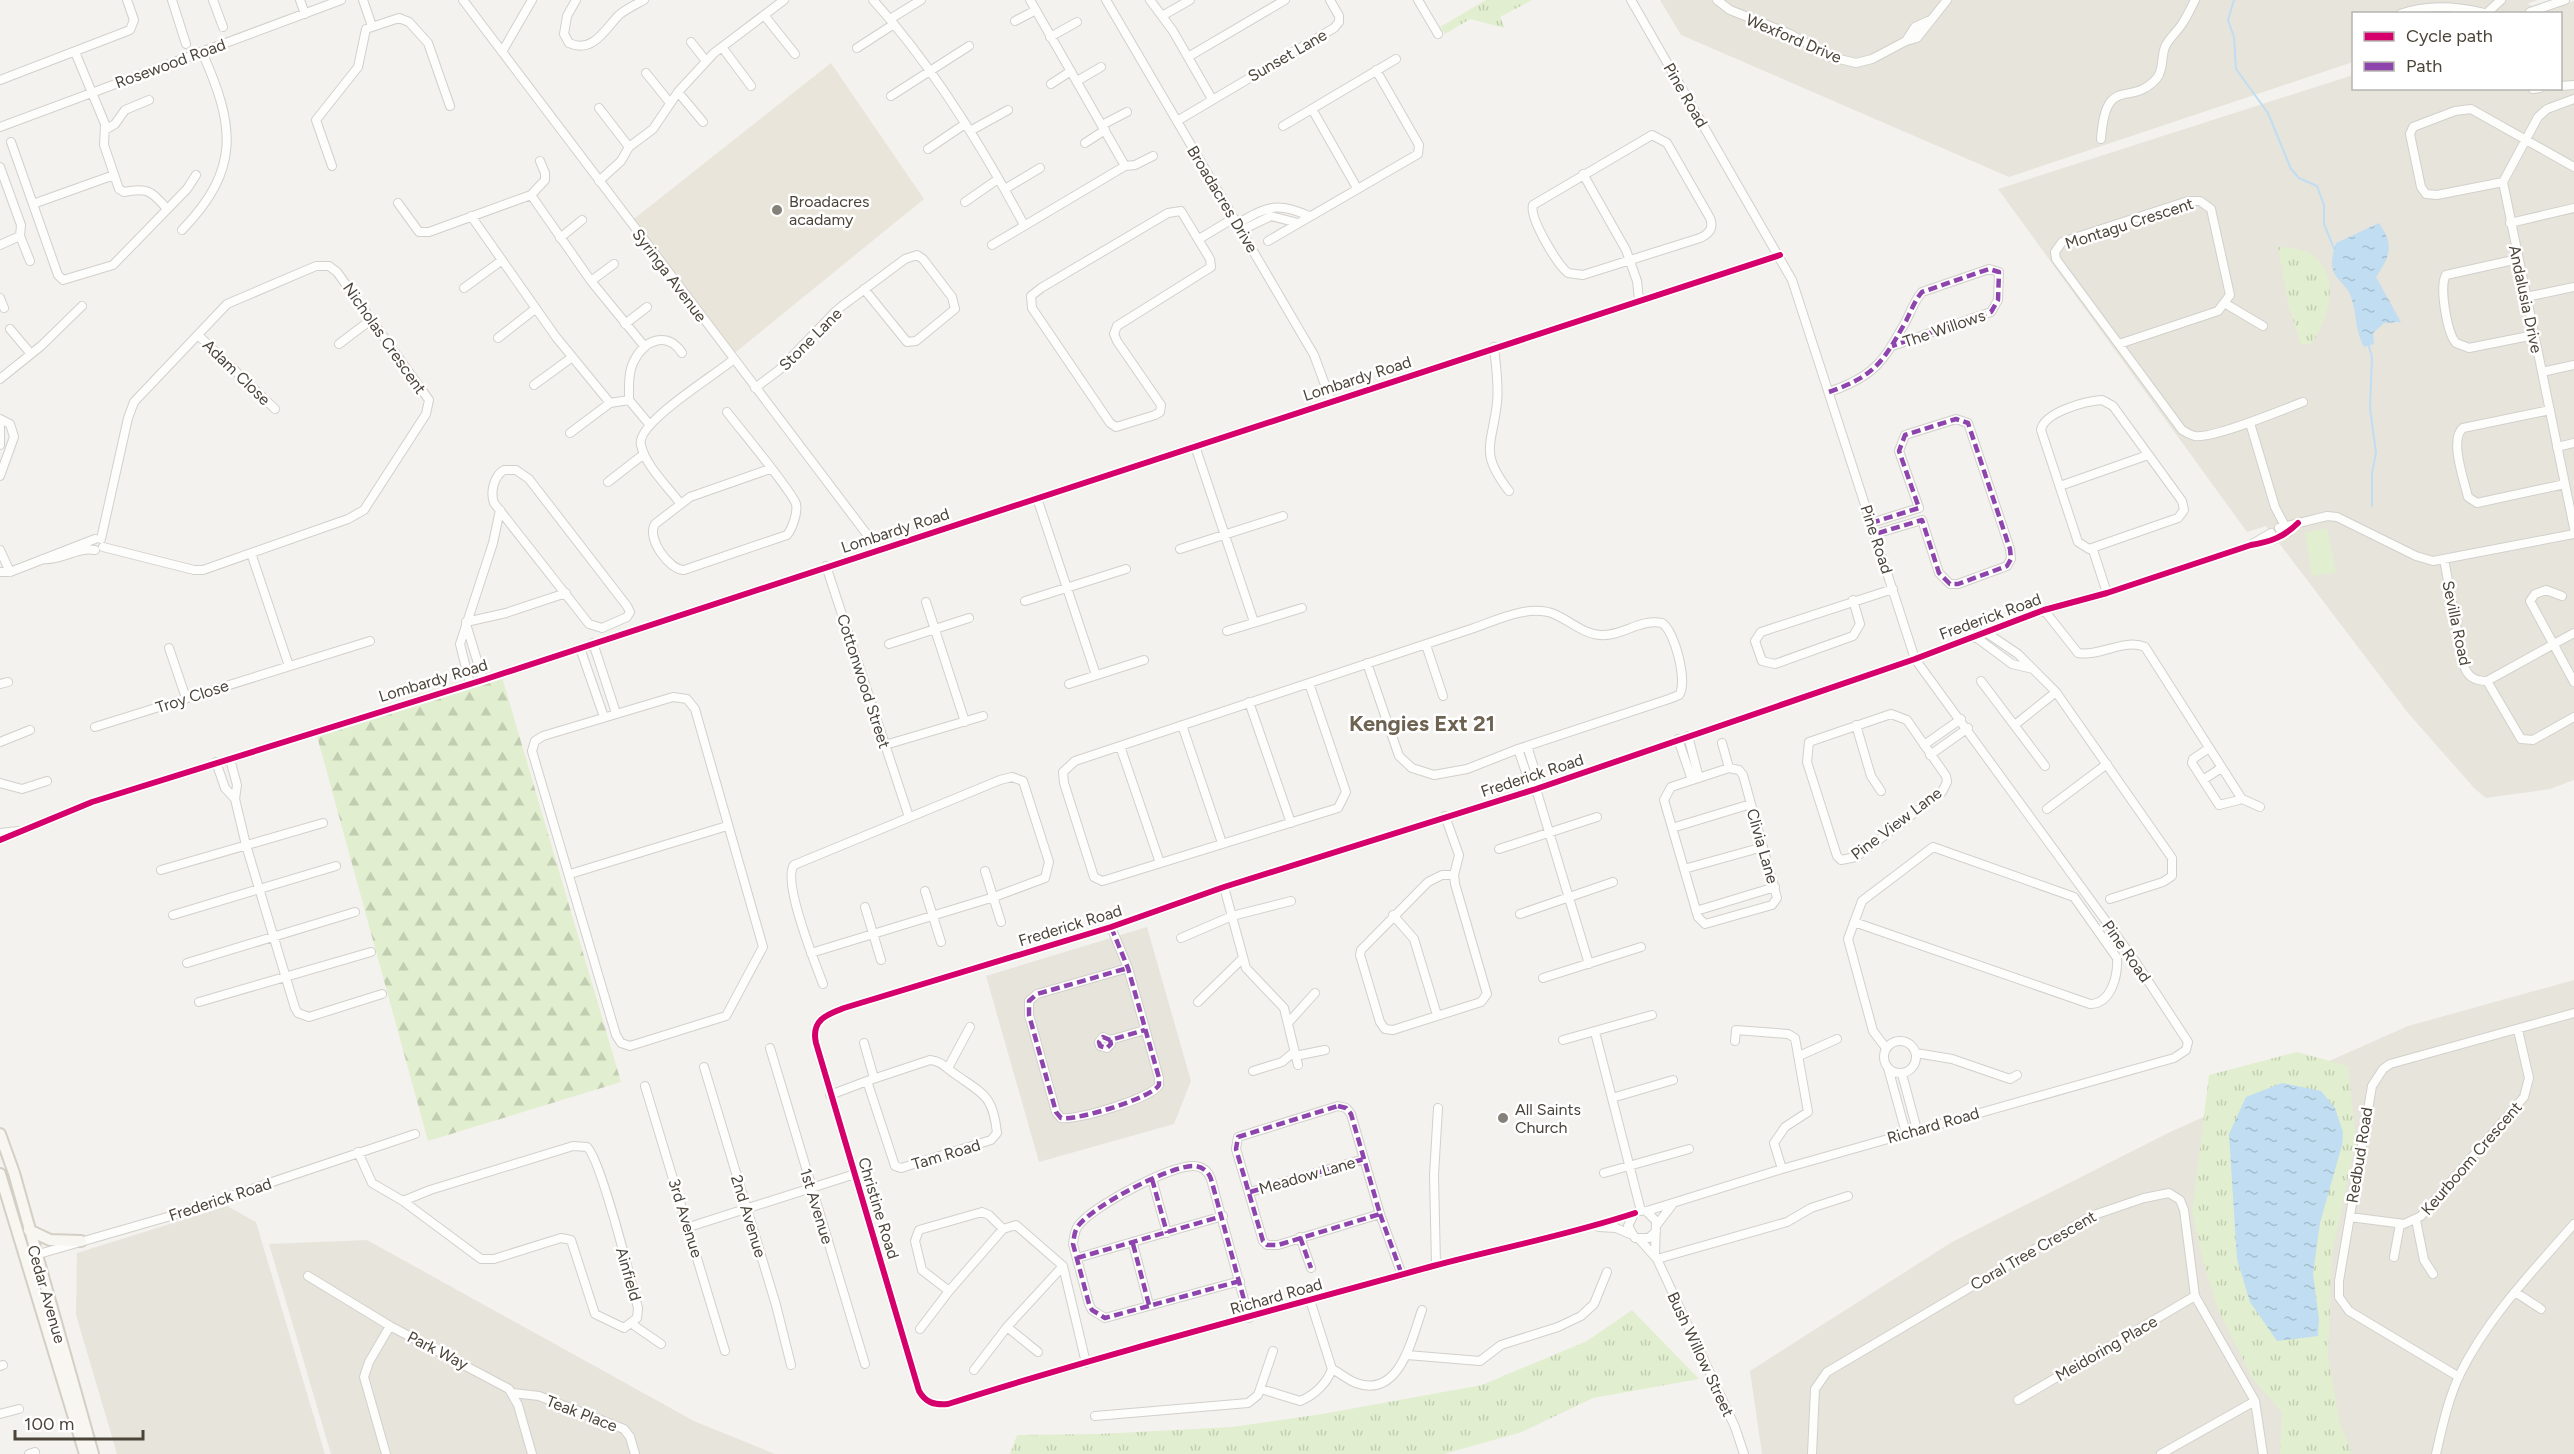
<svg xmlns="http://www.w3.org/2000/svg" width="2574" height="1454" font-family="Figtree,sans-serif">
  <defs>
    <pattern id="forest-firs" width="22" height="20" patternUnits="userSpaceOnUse" patternTransform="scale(1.5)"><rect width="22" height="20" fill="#e1eecf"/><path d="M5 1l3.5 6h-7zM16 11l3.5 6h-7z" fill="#c3cdb2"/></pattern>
    <pattern id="park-tufts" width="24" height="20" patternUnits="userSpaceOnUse" patternTransform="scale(1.5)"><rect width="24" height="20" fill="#e1eecf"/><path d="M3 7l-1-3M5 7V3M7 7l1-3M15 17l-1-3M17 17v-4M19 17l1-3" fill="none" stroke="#c3cdb2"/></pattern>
    <pattern id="water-ripples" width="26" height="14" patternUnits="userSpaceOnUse" patternTransform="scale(1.5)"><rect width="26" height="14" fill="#c0ddf1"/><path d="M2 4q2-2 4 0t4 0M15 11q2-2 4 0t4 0" fill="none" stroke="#a6bfcf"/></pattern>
  </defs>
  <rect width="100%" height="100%" fill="#f4f2ee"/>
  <path fill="#e7e4dc" d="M1660 0H2538L2527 4 2533 6V13L2354 14 2353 62 2009 177 1681 35Z
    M2574 1V780L2550 789 2486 798 2475 789 2408 713 2266 526 2247 532 1998 189 2353 75 2354 88H2560V14L2537 13Z
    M1147 927 1191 1081 1174 1124 1039 1162 986 976Z
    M2574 980V1454H1762L1750 1371 1952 1242 2170 1132 2408 1026Z
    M227 1206 256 1222 325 1454H117L76 1315 77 1253Z
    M367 1240 694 1421 775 1454H331L269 1244Z"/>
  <path fill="#eae5da" d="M831 63 924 199 731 356 630 222Z"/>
  <path fill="#e1eecf" d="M2327 528 2336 572 2312 576 2305 533Z"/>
  <path fill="url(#forest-firs)" d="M502 677 621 1082 428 1141 317 736Z"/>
  <path fill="url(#park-tufts)" d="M1486 0H1532L1500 17 1505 28 1470 19 1445 34 1440 27Z
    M2278 247C2341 246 2339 305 2311 344H2301L2289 307Z
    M2297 1052 2348 1066 2356 1140 2332 1253 2328 1358 2340 1423 2352 1454H2280L2282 1412 2253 1379 2218 1309 2203 1262 2192 1213 2209 1075Z
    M1632 1310 1699 1379 1593 1398 1522 1432 1444 1454H1010L1017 1435 1099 1434 1232 1427 1322 1414 1482 1385 1587 1341Z"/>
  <path fill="url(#water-ripples)" d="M2379 223C2394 245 2391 255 2376 277L2401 322 2384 323 2373 333 2374 344 2364 347C2355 331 2357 314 2351 297 2348 286 2336 280 2333 270 2330 262 2334 251 2336 243Z
    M2282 1083 2321 1091 2335 1108 2343 1132 2342 1145 2320 1223 2313 1274 2319 1319 2318 1336 2277 1341 2250 1302 2237 1259 2229 1134 2246 1097Z"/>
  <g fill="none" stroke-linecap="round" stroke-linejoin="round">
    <path stroke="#c0ddf1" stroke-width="2" d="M2234 0 2228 20 2234 37 2236 69 2268 113 2291 169 2299 178 2317 186 2324 205V224L2335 251
      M2368 343 2372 357 2370 408 2376 453 2372 473V506"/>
    <g stroke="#d2d0cb" stroke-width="10">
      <path id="street" d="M172 0 186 44
        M213 0 223 27
        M300 0 305 14
        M363 0 372 26
        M463 0 878 549
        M576 0 567 16 564 34 569 43C593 54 605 29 619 15 626 9 635 5 644 0
        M873 0C933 66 982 146 1024 225
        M1030 0 1125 166
        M1106 0 1314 355 1331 401
        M1150 0 1173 31 1212 99
        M1418 0 1438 34
        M1631 0 1792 280 1915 659 2135 961 2188 1042 2186 1050 2174 1058 1782 1169 1647 1211
        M1717 0 1730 10 1790 34 1831 57 1856 63 1872 59 1906 41 1917 38 1947 0
        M2489 11 2501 0
        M2530 12 2565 0
        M2400 14C2428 4 2456 6 2484 13
        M764 15 795 54
        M1162 16 1190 0
        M890 19 921 0
        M1015 21 1036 10
        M1050 37 1077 22
        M1906 41 1915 27 1928 21
        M691 42 706 61
        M722 47 751 86
        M857 48 894 24
        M75 52 105 124 104 145 119 189 124 192C147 187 152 191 167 209
        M502 52 532 0
        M1188 57 1285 0
        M646 73 670 103
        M0 80 130 30 134 20 127 0
        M1077 81 1101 67
        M1051 84 1071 71
        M2560 86 2574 85
        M2533 89 2540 88
        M678 92 703 122
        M891 96 969 46
        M2574 99 2547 109 2538 117 2503 182 2574 528
        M599 108 629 147
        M1312 109 1357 188
        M1177 121 1334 28 1339 22V16L1330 0
        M1102 125 1127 112
        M1283 126 1396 59
        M0 127 341 0
        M105 130 115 124 125 110 149 100
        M970 131 1008 110
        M1652 135 1667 143 1710 218C1714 228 1709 234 1700 238L1583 275 1568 273C1557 264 1529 218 1533 205Z
        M2101 139C2106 72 2130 109 2157 78 2164 69 2161 57 2165 47 2168 39 2177 32 2182 24 2187 17 2191 8 2195 0
        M11 142 58 275 63 280 113 265 187 189 196 175
        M1085 143 1105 130
        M928 149 965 124
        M332 166 316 120 358 67 366 29 399 18 409 22 428 43 450 106
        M0 167 21 225 20 236 30 261
        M1583 174 1626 250 1637 281 1639 300
        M599 181 621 161 629 147 653 129 678 92 714 53 784 0
        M2503 182 2437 195 2426 194 2421 187 2410 134 2413 127 2455 111 2471 109 2574 167
        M1005 189 1040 168
        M531 195 591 281 645 347
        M965 202 998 179
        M398 203 419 232H429L531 195 545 180V173L540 161
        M33 204 114 175
        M1181 211 1210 259 1211 267 1117 326 1114 334 1117 341 1161 405 1160 412 1155 415 1116 427 1110 423 1032 308 1031 296 1041 288 1168 213Z
        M471 216 556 337 610 403 629 400
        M1238 223C1268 207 1276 201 1309 216
        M2510 223 2574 208
        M182 230C241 169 235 126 202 52
        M1242 230 1271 216 1298 223
        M560 238 582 220
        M1199 239 1234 218
        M1268 241 1418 154 1419 145 1376 70
        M0 245 20 236
        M992 245 1125 166 1135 165 1153 156
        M2518 259 2446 275C2439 286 2447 333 2456 343L2469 348 2534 335
        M591 281 614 264
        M464 288 501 261
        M2526 297 2574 287
        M0 298 4 308
        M2226 304 2263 326
        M625 324 647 307
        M10 329 31 354
        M198 335 275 409
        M498 338 535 309
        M339 344 372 319
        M2119 344 2218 311 2230 295 2211 209 2200 201H2188L2062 242 2055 252 2056 259 2182 430C2186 432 2190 435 2195 436 2213 439 2282 410 2303 402
        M1494 347C1496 366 1499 385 1497 403 1492 446 1479 452 1509 491
        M2542 372 2574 365
        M0 379 41 346 82 306
        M534 385 571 358
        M755 388 779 370 836 311 842 306 905 259 917 255 923 259 952 297 955 309 916 341 907 342 864 289
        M1829 392C1875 376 1883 362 1906 321 1911 311 1915 300 1922 292L1989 269 1999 272 1998 300 1991 312 1892 346
        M2102 400 2113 406 2182 501 2184 510 2178 518 2089 549 2078 542 2041 430C2044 412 2086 401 2102 400Z
        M2550 410 2463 428C2449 439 2464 480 2468 497L2477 503 2565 484
        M727 412C739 428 792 491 796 504 798 513 792 529 787 535L684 570C669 570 646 538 655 524L690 497 770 469
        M0 419 10 424 14 437 0 476
        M2250 423 2275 507 2288 532
        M649 424 629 400C629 388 628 372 634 361 645 339 668 331 682 353
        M0 427V445
        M570 433 610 403
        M1195 446 1254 622
        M2557 447 2574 443
        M504 470H516L529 479 627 606 630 612 627 617 602 628 589 624 494 503C490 492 494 476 504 470Z
        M608 482 644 454
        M2060 486 2148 455
        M1037 498 1096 675
        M680 503C668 487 645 465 641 445 635 423 717 374 734 359
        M1871 523 1919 508 1899 451 1905 435 1956 419 1968 423 2010 549 2011 559 2007 566 1958 584H1950L1939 573 1922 520 1875 534
        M2279 528 2327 516 2337 517 2416 556 2433 561 2574 534
        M101 539 128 418 134 402 227 304 316 266H329L337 272 429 400 426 414 364 510 348 519 203 570H194L103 547
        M2252 544 2271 533
        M1180 549 1283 516
        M0 550 10 572
        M2093 550 2107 593
        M251 553 289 666
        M43 559C61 561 76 547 95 550
        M2444 559 2463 663C2467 676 2473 681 2487 681L2574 633
        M826 566 909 817
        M0 572H10L95 539
        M2562 596 2546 590 2535 594 2530 601 2574 682
        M1853 600 1860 624 1853 636 1775 664 1762 661 1755 641 1761 632 1893 589
        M1025 601 1126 569
        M926 602 965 722
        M2044 610 2078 653C2099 657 2125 638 2145 647L2240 796 2239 800 2219 805 2192 763 2193 759 2209 748
        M466 622 506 613 566 593
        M466 624 483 680
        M1227 631 1302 608
        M1984 631 2018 654 2056 692 2172 858V876L2163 882 2110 899
        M1973 635 2012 664 2033 669
        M593 643 616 713
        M889 644 969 618
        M1426 645 1443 696
        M169 648 186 698
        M580 648 604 717
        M1981 681 2045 766
        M2487 681 2521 739 2533 740 2574 717
        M1309 683 1346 792 1338 808 1109 879 1102 881 1094 877 1064 783 1063 772 1075 761 1474 628C1497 620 1529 604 1554 614 1569 620 1583 634 1600 635 1621 637 1641 618 1662 623 1675 631 1688 683 1679 695L1669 699 1518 749 1467 769 1434 775 1412 768 1399 756 1367 663
        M0 684 8 682
        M470 684 460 644 493 543 500 510
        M1069 684 1144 660
        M673 697 687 699 695 709 763 947 726 1016 630 1046 621 1043 616 1035 532 751 535 741 543 736Z
        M1249 702 1291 823
        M1891 714 1907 720 1946 776 1947 782 1942 792 1856 857 1841 860 1837 856 1807 762 1809 742Z
        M2016 724 2056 692
        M1182 725 1222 843
        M1856 725 1871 776 1881 791
        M95 727 370 641
        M1688 736 1699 778
        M1678 739 1692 780
        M0 742 30 730
        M1722 743 1729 768
        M885 745 983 716
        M1924 745 1961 719
        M1120 746 1160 863
        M1527 746 1540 787
        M1518 749 1532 790
        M1930 755 1968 728
        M230 759 237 785 235 799 246 845 295 1008 298 1013 309 1017 382 994
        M216 762 225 788 235 799
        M1729 768 1739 770 1743 775 1777 898 1772 905 1705 924 1698 917 1664 800 1671 787Z
        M2203 780 2221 768
        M0 783 22 789 47 781
        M1536 789 1589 964
        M2240 798 2260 807
        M2047 809 2107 764
        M1445 816 1459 855 1454 875 1455 884 1487 994 1481 1002 1393 1030 1385 1029 1380 1022 1360 955 1361 950 1428 882 1442 875H1454
        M1672 828 1751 804
        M0 833 18 831
        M0 840 92 802 483 680 1780 255
        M1499 849 1597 817
        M1684 869 1763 847
        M161 870 323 823
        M985 871 1001 922
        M570 874 727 826
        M1224 887 1246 968 1284 1008 1298 1065
        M925 891 941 942
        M865 907 881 960
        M1696 911 1775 887
        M1520 914 1613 882
        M173 915 336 866
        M1393 915 1414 939 1437 1015
        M1854 922 2090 1004C2111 1004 2118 976 2117 958L2074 897 1933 847 1862 901 1848 939 1873 1031 1886 1048
        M1111 927 1128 968 1159 1078V1085C1152 1098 1076 1121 1061 1118L1056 1112 1029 1015V1001L1037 994 1128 968
        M1181 938 1232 916 1291 901
        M811 953 994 897 1045 878 1049 862 1023 781 1012 777 1000 780 794 865C782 881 815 963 823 984
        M187 963 355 912
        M1543 978 1641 947
        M199 1002 371 952
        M1198 1002 1243 958
        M1288 1023 1315 993
        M1595 1032 1641 1211
        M1110 1040 1111 1044 1107 1048 1100 1046 1099 1042 1103 1037 1110 1040 1145 1030
        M1563 1040 1652 1015
        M1884 1057a16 16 0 1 1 32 0a16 16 0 1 1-32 0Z
        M1735 1041 1736 1030 1788 1034 1795 1038 1808 1112 1785 1127 1774 1143 1782 1169
        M864 1043 874 1078
        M770 1048 865 1364
        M1916 1053 1952 1059 2010 1079 2017 1075
        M1295 1056 1325 1050
        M1799 1056 1837 1039
        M930 1060C941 1061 946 1068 955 1074 983 1094 993 1095 997 1133L991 1140 901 1168 895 1166 867 1081Z
        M704 1067 776 1305 791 1365
        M948 1068 970 1027
        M1888 1068 1906 1133
        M1253 1071 1282 1062 1294 1052
        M1902 1074 1917 1130
        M645 1086 725 1351
        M830 1095 867 1081
        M1612 1098 1673 1080
        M1338 1106 1346 1108 1351 1114 1380 1214 1278 1245H1267L1263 1241 1236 1149 1238 1137Z
        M358 1152 372 1183 403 1201 481 1259H494L561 1238 571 1240 595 1314 624 1328 637 1318 638 1308C631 1281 601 1159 587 1147L573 1146 430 1190 403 1201
        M1604 1173 1689 1149
        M1152 1179 1167 1233
        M1250 1192 1364 1159
        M1646 1211 1656 1221 1655 1255
        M1635 1213C1569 1235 1500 1248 1433 1266 1271 1311 1108 1353 948 1404 934 1405 926 1403 919 1391L816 1043C811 1021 825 1015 844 1008L1111 927 1224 887 1536 789 1915 659 2044 610 2107 593 2251 545 2276 539
        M1380 1214 1402 1275
        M1634 1214 1628 1226 1635 1238H1649L1656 1231
        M2350 1217 2404 1224 2421 1216 2524 1097 2529 1078 2518 1030
        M2416 1220 2424 1260 2433 1274
        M1656 1226 1672 1205
        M689 1227 855 1174
        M1599 1227 1616 1228 1630 1234
        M1300 1237 1311 1268
        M1640 1240 1657 1259 1735 1427 1744 1454
        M1133 1244 1149 1305
        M2394 1257 2400 1224
        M25 1258 174 1215 415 1134
        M1077 1258 1223 1216
        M1657 1259 1787 1222 1811 1208 1848 1196
        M1436 1265 1434 1175 1438 1108
        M308 1276 390 1326 509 1389 518 1405 532 1454
        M1240 1281 1105 1318 1092 1310 1089 1304 1073 1244C1074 1238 1074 1232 1078 1226 1093 1206 1169 1166 1193 1166 1202 1166 1208 1171 1211 1179L1249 1318
        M949 1291 922 1270 915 1241 919 1230 982 1212 989 1215 1003 1229
        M2515 1292 2541 1309
        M632 1324 661 1344
        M1007 1327 1038 1352
        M920 1329 949 1291 1003 1229 1016 1225 1063 1266 1086 1363
        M1407 1355 1480 1361 1501 1345 1558 1327 1581 1316 1594 1304 1607 1272
        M0 1366 3 1365
        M1332 1369C1340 1373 1348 1380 1356 1383 1400 1399 1412 1338 1422 1310
        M974 1370 1007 1327 1063 1266
        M2459 1377 2349 1311 2339 1297V1281L2372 1086 2383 1069 2390 1064 2574 1013
        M1261 1389 1300 1401C1315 1395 1327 1383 1332 1369L1310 1300
        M513 1393 539 1396 624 1429 630 1437 635 1454
        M2018 1400 2195 1296
        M0 1414 19 1409
        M1095 1416 1248 1403 1258 1395 1273 1351
        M29 1454 35 1452
        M386 1454 364 1377 369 1362 390 1326
        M1812 1454 1815 1389 1827 1372 2091 1216 2144 1198 2169 1193 2180 1200 2184 1210 2195 1296 2255 1401 2263 1454
        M2161 1454 2255 1401
        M2436 1454C2442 1428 2448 1399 2460 1374 2488 1317 2533 1271 2574 1224"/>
    </g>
    <g stroke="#d3cfc5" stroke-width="14">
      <path id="secondary" d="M0 1134 14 1173 93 1454
        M0 1174 85 1454
        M29 1230 50 1240 81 1241"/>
    </g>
    <use href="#street" stroke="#fdfdfc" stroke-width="8"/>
    <use href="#secondary" stroke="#f7f6f1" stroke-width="10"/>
    <path stroke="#8e44ad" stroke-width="4.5" stroke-dasharray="9 4.5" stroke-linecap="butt" d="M1829 392C1875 376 1883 362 1906 321 1911 311 1915 300 1922 292L1989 269 1999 272 1998 300 1991 312 1892 346
      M1871 523 1919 508 1899 451 1905 435 1956 419 1968 423 2010 549 2011 559 2007 566 1958 584H1950L1939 573 1922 520 1875 534
      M1111 927 1128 968 1159 1078V1085C1152 1098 1076 1121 1061 1118L1056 1112 1029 1015V1001L1037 994 1128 968
      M1110 1040 1111 1044 1107 1048 1100 1046 1099 1042 1103 1037 1110 1040 1145 1030
      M1338 1106 1346 1108 1351 1114 1380 1214 1278 1245H1267L1263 1241 1236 1149 1238 1137Z
      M1152 1179 1167 1233
      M1250 1192 1364 1159
      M1380 1214 1402 1275
      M1300 1237 1311 1268
      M1133 1244 1149 1305
      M1077 1258 1223 1216
      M1240 1281 1105 1318 1092 1310 1089 1304 1073 1244C1074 1238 1074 1232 1078 1226 1093 1206 1169 1166 1193 1166 1202 1166 1208 1171 1211 1179L1249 1318"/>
    <g stroke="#fff" stroke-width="10">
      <path id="cycleway" d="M0 840 92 802 483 680 1780 255
        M1635 1213C1569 1235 1500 1248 1433 1266 1271 1311 1108 1353 948 1404 934 1405 926 1403 919 1391L816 1043C811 1021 825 1015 844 1008L1111 927 1224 887 1536 789 1915 659 2044 610 2107 593 2251 545C2270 542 2284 537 2298 523"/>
    </g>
    <use href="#cycleway" stroke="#d6006c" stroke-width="6"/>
  </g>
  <g fill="#868178" stroke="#fff" stroke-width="2">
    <circle cx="777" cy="210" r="6"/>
    <circle cx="1503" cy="1118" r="6"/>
  </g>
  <g text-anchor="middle" stroke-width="5" stroke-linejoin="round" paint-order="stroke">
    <g font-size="16" fill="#4b4439" stroke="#fff">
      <text transform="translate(1794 38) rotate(23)" y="6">Wexford Drive</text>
      <text transform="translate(1287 55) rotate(-30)" y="6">Sunset Lane</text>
      <text transform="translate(170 63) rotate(-20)" y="6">Rosewood Road</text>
      <text transform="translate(1686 95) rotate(60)" y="6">Pine Road</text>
      <text transform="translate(1223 199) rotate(59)" y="6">Broadacres Drive</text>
      <text transform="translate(2129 223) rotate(-18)" y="6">Montagu Crescent</text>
      <text transform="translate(670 275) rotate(53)" y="6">Syringa Avenue</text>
      <text transform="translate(2526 299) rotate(78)" y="6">Andalusia Drive</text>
      <text transform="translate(1944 328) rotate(-19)" y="6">The Willows</text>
      <text transform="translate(385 338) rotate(55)" y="6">Nicholas Crescent</text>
      <text transform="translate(810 339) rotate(-45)" y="6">Stone Lane</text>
      <text transform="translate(237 372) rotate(44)" y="6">Adam Close</text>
      <text transform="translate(1357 378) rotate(-18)" y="6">Lombardy Road</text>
      <text transform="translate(895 530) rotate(-18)" y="6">Lombardy Road</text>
      <text transform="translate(1877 539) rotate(72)" y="6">Pine Road</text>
      <text transform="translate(1990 616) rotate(-20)" y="6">Frederick Road</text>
      <text transform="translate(2457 623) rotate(78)" y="6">Sevilla Road</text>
      <text transform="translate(433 680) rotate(-17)" y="6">Lombardy Road</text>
      <text transform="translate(864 681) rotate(72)" y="6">Cottonwood Street</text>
      <text transform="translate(192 696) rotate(-18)" y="6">Troy Close</text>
      <text transform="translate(1532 775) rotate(-18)" y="6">Frederick Road</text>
      <text transform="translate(1896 823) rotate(-37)" y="6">Pine View Lane</text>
      <text transform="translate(1763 846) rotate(74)" y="6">Clivia Lane</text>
      <text transform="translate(1070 925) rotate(-17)" y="6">Frederick Road</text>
      <text transform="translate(2127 951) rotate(55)" y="6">Pine Road</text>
      <text transform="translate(1933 1125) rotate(-16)" y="6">Richard Road</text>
      <text transform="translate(946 1154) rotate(-17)" y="6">Tam Road</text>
      <text transform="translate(2359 1155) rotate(-81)" y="6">Redbud Road</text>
      <text transform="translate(2471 1158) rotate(-49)" y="6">Keurboom Crescent</text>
      <text transform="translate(1307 1175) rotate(-16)" y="6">Meadow Lane</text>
      <text transform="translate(220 1199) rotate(-18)" y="6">Frederick Road</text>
      <text transform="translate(817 1206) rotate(73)" y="6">1st Avenue</text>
      <text transform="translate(879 1208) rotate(73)" y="6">Christine Road</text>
      <text transform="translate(749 1216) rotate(73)" y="6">2nd Avenue</text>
      <text transform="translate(686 1218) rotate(73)" y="6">3rd Avenue</text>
      <text transform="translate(2033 1250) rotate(-30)" y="6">Coral Tree Crescent</text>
      <text transform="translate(629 1274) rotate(74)" y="6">Ainfield</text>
      <text transform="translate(47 1294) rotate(74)" y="6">Cedar Avenue</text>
      <text transform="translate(1276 1296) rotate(-16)" y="6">Richard Road</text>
      <text transform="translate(2106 1348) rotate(-30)" y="6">Meidoring Place</text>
      <text transform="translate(438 1350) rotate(27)" y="6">Park Way</text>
      <text transform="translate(1701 1354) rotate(65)" y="6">Bush Willow Street</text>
      <text transform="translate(582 1413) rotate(21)" y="6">Teak Place</text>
    </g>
    <g font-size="16" fill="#4b4439" stroke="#fff" text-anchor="start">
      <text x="789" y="207">Broadacres<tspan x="789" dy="18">acadamy</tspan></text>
      <text x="1515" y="1115">All Saints<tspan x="1515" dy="18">Church</tspan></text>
    </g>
    <g font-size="22" font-weight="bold" fill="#6e6250" stroke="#fff">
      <text x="1422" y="731">Kengies Ext 21</text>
    </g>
  </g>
  <rect x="2352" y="12" width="210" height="78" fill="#ffffff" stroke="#b7b4b0" stroke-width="1.5"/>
  <rect x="2364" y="32" width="30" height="9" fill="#d6006c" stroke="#b7b4b0" stroke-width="1.5"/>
  <text x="2406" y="42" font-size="18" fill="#4b4439">Cycle path</text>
  <rect x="2364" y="62" width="30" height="9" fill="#8e44ad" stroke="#b7b4b0" stroke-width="1.5"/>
  <text x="2406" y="72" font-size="18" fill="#4b4439">Path</text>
  <path d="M15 1430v9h128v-9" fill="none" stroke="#4b4439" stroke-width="3"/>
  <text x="24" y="1430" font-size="18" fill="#4b4439" stroke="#ffffff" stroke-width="4.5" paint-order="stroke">100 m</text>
</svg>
